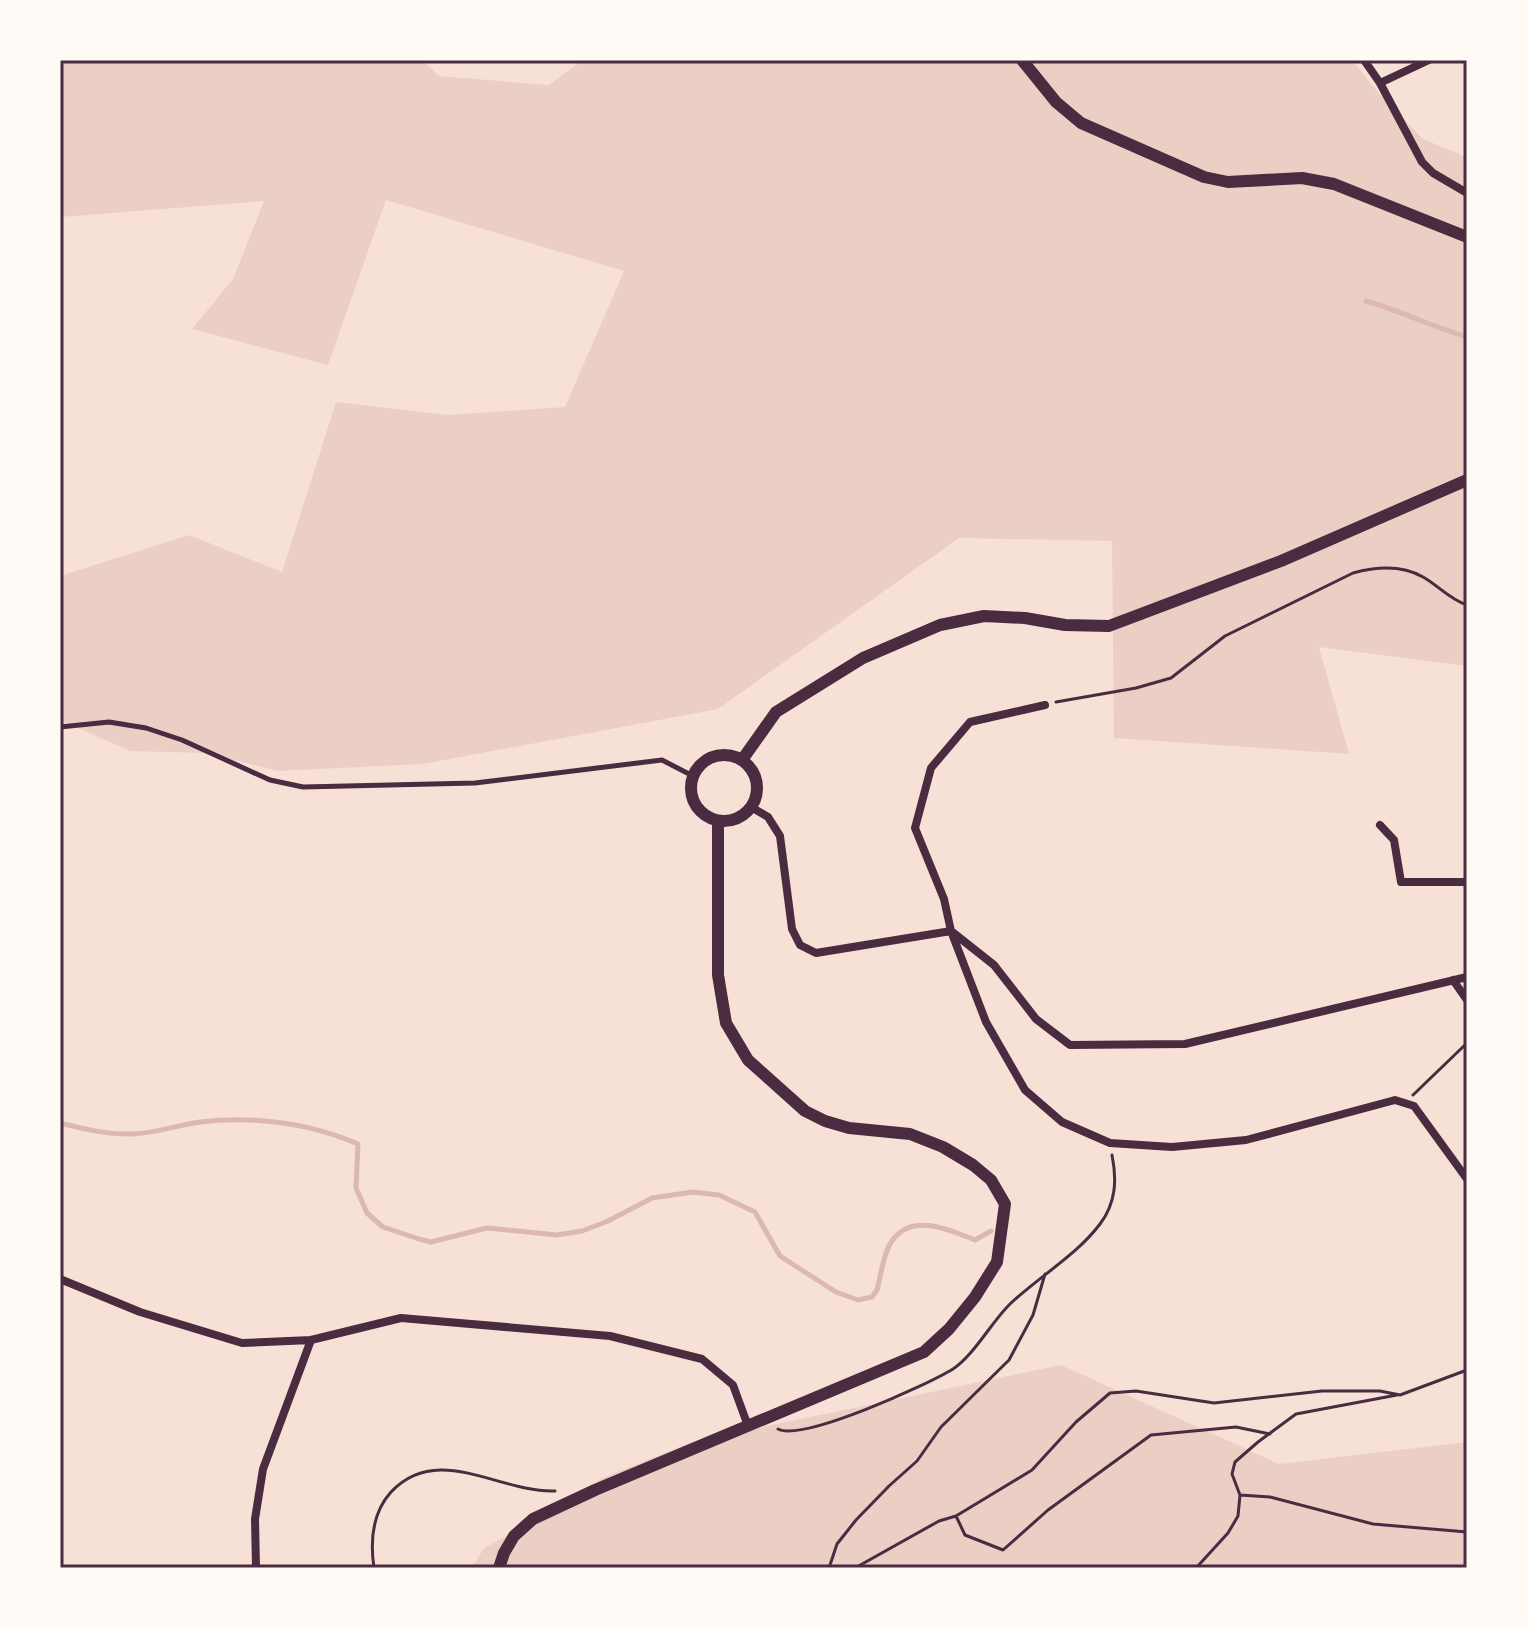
<svg xmlns="http://www.w3.org/2000/svg" width="1527" height="1628" font-family="'Source Sans 3',sans-serif">
  <rect width="100%" height="100%" fill="#f7e1d7"/>
  <path fill="#ebcfc5" d="M60 60H422L439 76 549 85 582 60H1352L1377 91 1423 139 1467 157V666L1319 647 1349 754 1114 738 1112 541 959 538 718 709 423 764 278 771 206 753 130 751 60 720V576L189 535 282 572 336 402 448 415 565 407 624 271 386 200 328 365 192 329 233 279 264 201 60 217Z
    M1061 1365 1279 1464 1467 1442V1568H472L484 1548 575 1500 602 1478 695 1441Z"/>
  <g fill="none" stroke-linecap="round" stroke-linejoin="round">
    <path stroke="#dcb8b0" stroke-width="5" d="M1366 301C1401 311 1433 327 1467 337
      M60 1123C84 1129 108 1135 133 1134 156 1133 178 1125 200 1122 255 1116 307 1122 358 1144L356 1188 367 1213 383 1227 419 1239 431 1242 487 1228 557 1235 582 1231 608 1221 652 1198 693 1192 719 1195 755 1212 780 1256 836 1292 858 1300 872 1297 877 1290C881 1276 883 1253 892 1241 912 1212 950 1230 975 1240L991 1231"/>
    <path stroke="#4a2c40" stroke-width="3" d="M1056 702 1136 688 1171 678 1225 636 1353 573C1375 567 1402 565 1423 577 1439 586 1449 599 1467 605
      M1413 1095 1467 1043
      M778 1429C802 1442 927 1385 953 1369 974 1355 991 1323 1009 1305 1038 1277 1076 1256 1100 1224 1116 1203 1117 1180 1112 1155
      M1240 1495 1270 1497 1373 1524 1467 1532
      M956 1516 965 1535 1003 1550 1048 1510 1151 1435 1236 1427 1270 1434
      M374 1568C370 1541 372 1513 391 1492 438 1442 499 1493 555 1491
      M829 1568 837 1544 856 1520 889 1486 917 1461 941 1427 1009 1360 1033 1315 1045 1274
      M855 1568 939 1521 956 1516 1032 1470 1076 1422 1110 1393 1136 1391 1214 1403 1322 1391H1380L1400 1395 1467 1370
      M1196 1568 1228 1533 1238 1516 1240 1495 1232 1474 1235 1462 1258 1442 1296 1414 1397 1395"/>
    <path stroke="#4a2c40" stroke-width="5" d="M60 727 109 722 146 728 182 740 270 780 303 787 475 783 662 760 693 776"/>
    <path stroke="#4a2c40" stroke-width="8" d="M1364 60 1380 83
      M1429 60 1380 83 1422 162 1433 173 1467 193
      M1045 705 970 722 931 768 915 828 944 899 951 931 986 1022 1025 1090 1062 1122 1110 1143 1172 1147 1246 1140 1395 1100 1414 1106 1467 1179
      M751 807 768 817 780 836 792 929 800 945 816 953 951 931 994 965 1036 1019 1070 1045 1185 1044 1467 977
      M1380 825 1394 840 1401 882H1467
      M1453 980 1467 1000
      M60 1279 140 1312 242 1343 311 1340 401 1318 610 1336 702 1359 733 1385 748 1426
      M256 1568 255 1519 263 1469 311 1340"/>
    <path stroke="#4a2c40" stroke-width="12" d="M1022 60 1056 102 1081 123 1204 177 1228 182 1302 178 1334 184 1467 237
      M691 788a33 33 0 1 1 66 0a33 33 0 1 1-66 0Z
      M742 760 776 712 863 658 940 625 984 616 1025 618 1065 625 1109 626 1281 561 1467 480
      M499 1568 504 1553 514 1536 533 1519 595 1490 924 1352 949 1329 975 1297 997 1262 1005 1204 991 1180 973 1165 943 1147 910 1134 849 1128 825 1121 805 1111 748 1060 726 1023 718 975V821"/>
  </g>
  <rect width="1527" height="1628" fill="none" stroke="#fffaf5" stroke-width="124"/>
  <rect x="62" y="62" width="1403" height="1504" fill="none" stroke="#4a2c40" stroke-width="3"/>
</svg>
